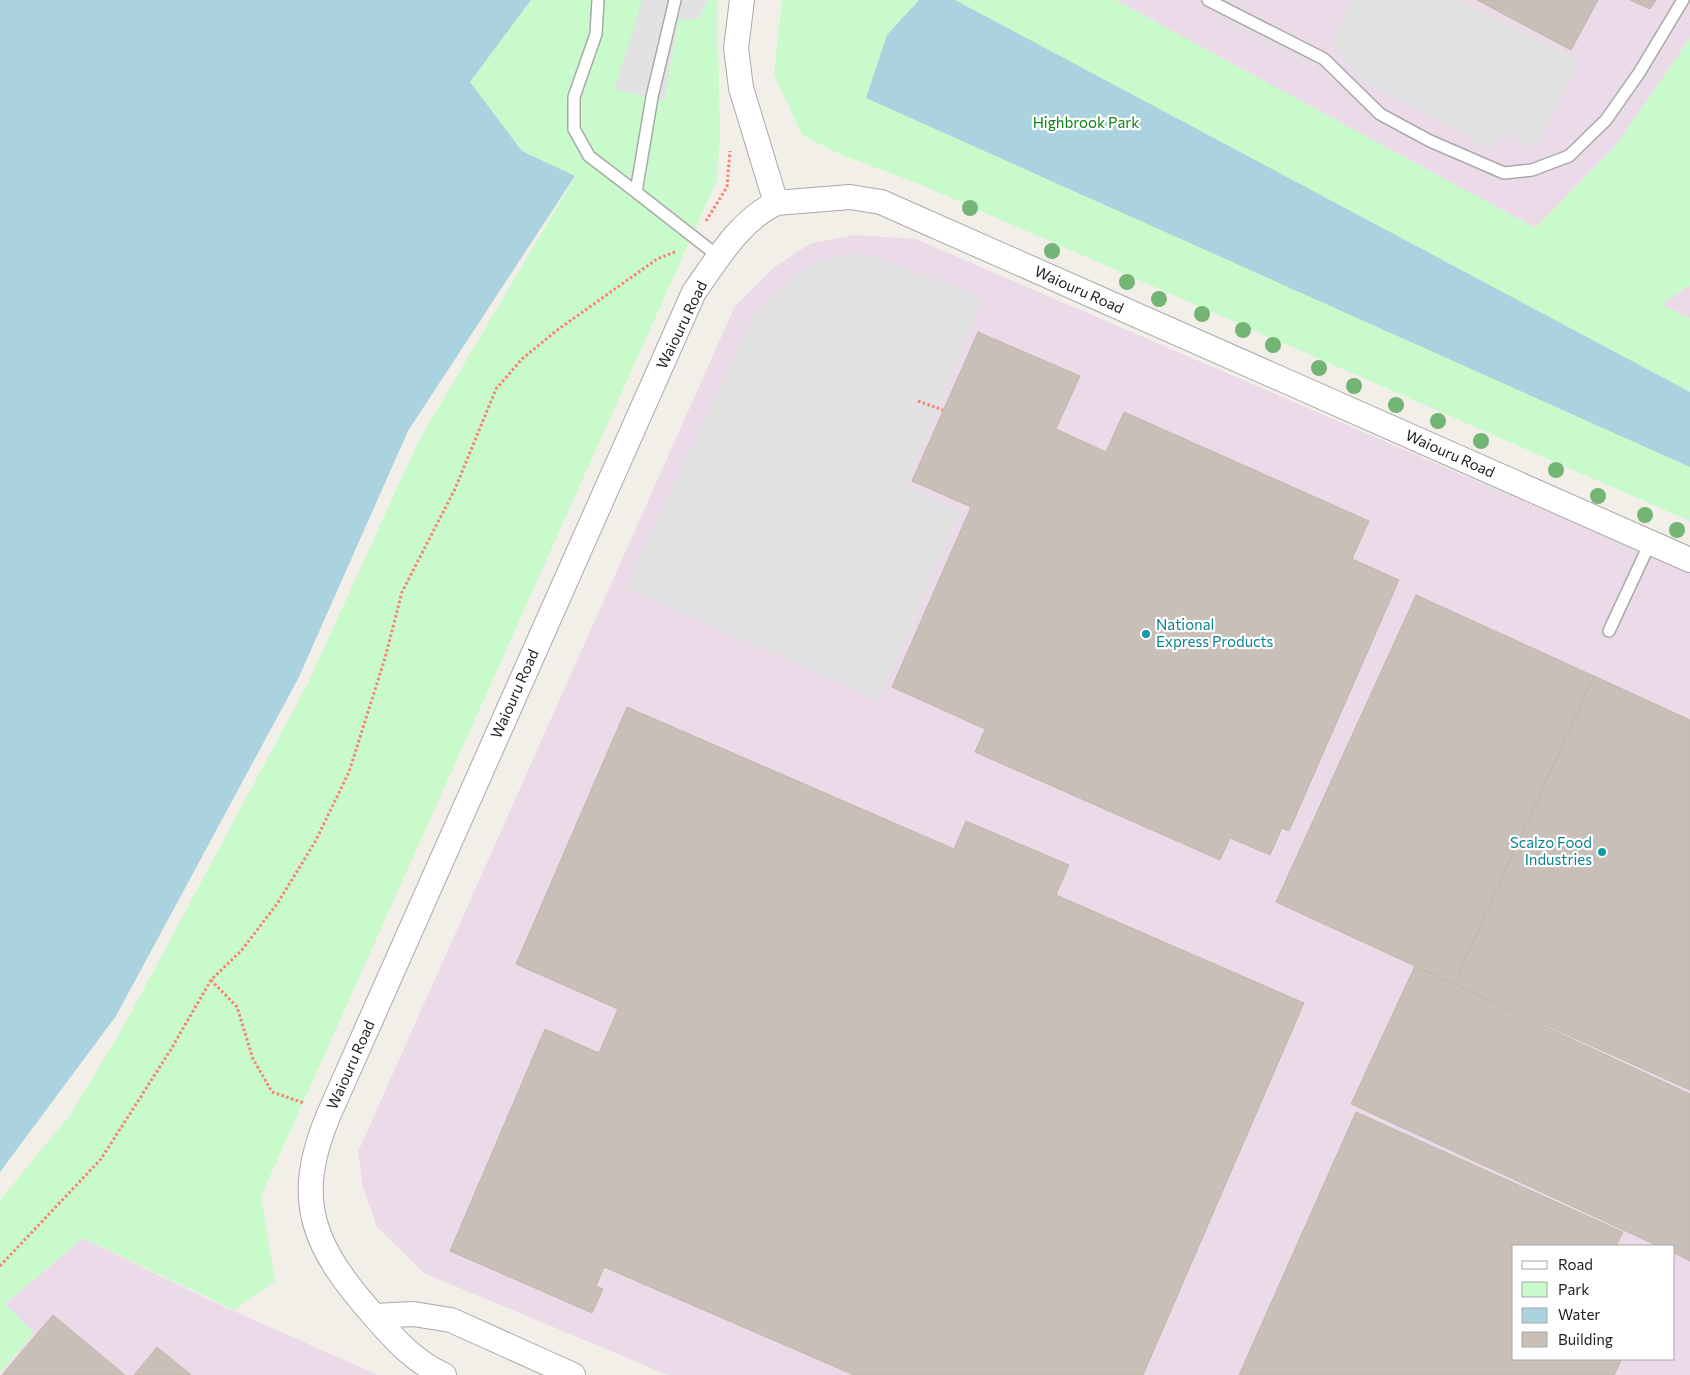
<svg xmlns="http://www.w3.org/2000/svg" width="1690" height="1375" font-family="Commissioner,sans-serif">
  <rect width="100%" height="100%" fill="#f2efe9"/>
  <path fill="#ebdbe8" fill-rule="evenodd" d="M1115 0H1690V38L1615 147 1535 228Z
    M854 235 916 239 1690 573V1375H668L424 1273 377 1227 363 1187 358 1152 735 306 772 269 809 244ZM1514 1246H1674V1359H1514Z
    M1690 285V319L1662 304Z
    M83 1238 207 1299 378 1375H0L34 1333 5 1304Z"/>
  <path fill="#c8facc" d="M531 0H717L720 135 717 180 261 1196 275 1281 234 1310 83 1238 5 1304 34 1333 0 1373V1200L71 1114 126 1022 309 681 419 440 575 177 522 151 470 82Z
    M782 0H1115L1535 228 1615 147 1690 38V285L1662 304 1690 319V521L917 183 844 156 802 135 774 75Z"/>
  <path fill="#e2e2e2" d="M642 0H708L699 19H678L665 100 614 90Z
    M1352 0H1461L1580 61 1535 148 1502 132 1491 150 1359 79 1331 43Z
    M848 254 875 257 984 297 906 484 960 511 879 701 625 588 754 314 797 274 821 260Z"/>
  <path fill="#aad3df" d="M0 0H531L470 82 522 151 575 176 408 431 299 677 116 1016 0 1172Z
    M919 0H955L1690 392V467L866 98 887 35Z"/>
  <path fill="#c7bfb8" stroke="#c4b6ab" d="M1477 0H1598L1571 50Z
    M1630 0H1656L1650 9Z
    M978 332 1080 376 1056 429 1106 452 1124 412 1369 521 1352 559 1399 580 1289 831 1282 828 1270 855 1230 838 1220 860 975 752 985 729 892 687 971 507 912 481Z
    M1416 595 1594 676 1454 984 1276 902Z
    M1594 676 1690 720V1090L1454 984Z
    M627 707 954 849 966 821 1069 865 1056 895 1304 1003 1143 1375H854L604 1267 596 1286 603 1289 592 1313 450 1251 545 1029 599 1053 618 1009 516 964Z
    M1415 966 1690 1094V1261L1674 1253V1246H1658L1351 1104Z
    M1356 1112 1623 1232 1616 1246H1514V1359H1622L1614 1375H1239Z
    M53 1315 125 1375H2Z
    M157 1347 190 1374 191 1375H134Z"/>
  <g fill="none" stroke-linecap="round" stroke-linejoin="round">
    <g stroke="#a9a9a9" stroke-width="14">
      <path id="lane" d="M598 0 596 34 574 97V129L589 156 636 192
        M675 0 652 97 636 192 718 256
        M1208 0 1324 59 1380 114 1430 141 1504 173 1532 170 1569 156 1606 120 1639 73 1683 0
        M1609 631 1650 543"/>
    </g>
    <g stroke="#a9a9a9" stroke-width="26">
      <path id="street" d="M742 0 736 48 741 88 776 203
        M374 1316 413 1314 451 1320 573 1375
        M444 1375C415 1362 396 1341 375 1317 315 1249 291 1203 329 1114L694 292C717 260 739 221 776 203L850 197 881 202 1690 560"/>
    </g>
    <path stroke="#fa8072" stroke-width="3" stroke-dasharray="2.5 2.5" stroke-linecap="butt" d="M706 221 727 187 730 151
      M918 401 943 410
      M211 980 237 1007 253 1059 272 1092 304 1103
      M0 1266 101 1159 170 1051 211 980 241 951 277 904 315 842 349 772 385 658 402 592 455 489 496 389 522 359 556 331 657 259 677 251"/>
    <use href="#lane" stroke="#fff" stroke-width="11"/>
    <use href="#street" stroke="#fff" stroke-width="24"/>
  </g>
  <g fill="#74b475">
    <circle cx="970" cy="208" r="8"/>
    <circle cx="1052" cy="251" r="8"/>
    <circle cx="1127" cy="282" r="8"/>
    <circle cx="1159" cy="299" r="8"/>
    <circle cx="1202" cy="314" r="8"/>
    <circle cx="1243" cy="330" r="8"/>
    <circle cx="1273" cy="345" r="8"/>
    <circle cx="1319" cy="368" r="8"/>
    <circle cx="1354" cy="386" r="8"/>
    <circle cx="1396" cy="405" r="8"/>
    <circle cx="1438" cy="421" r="8"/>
    <circle cx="1481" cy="441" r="8"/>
    <circle cx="1556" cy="470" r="8"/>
    <circle cx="1598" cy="496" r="8"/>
    <circle cx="1645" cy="515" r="8"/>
    <circle cx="1677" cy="530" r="8"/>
  </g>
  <g fill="#0f9aa8" stroke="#fff" stroke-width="2">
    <circle cx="1146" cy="634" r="5"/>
    <circle cx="1602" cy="852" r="5"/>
  </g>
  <g text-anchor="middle" stroke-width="4.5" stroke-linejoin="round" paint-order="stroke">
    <g font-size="15" fill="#0c8416" stroke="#fff">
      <text x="1086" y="128">Highbrook Park</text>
    </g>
    <g font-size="15" fill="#222" stroke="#fff">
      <text transform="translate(1079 290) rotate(24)" y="5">Waiouru Road</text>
      <text transform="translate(682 325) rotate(-64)" y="5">Waiouru Road</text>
      <text transform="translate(1450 454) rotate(24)" y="5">Waiouru Road</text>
      <text transform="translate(515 694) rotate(-66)" y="5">Waiouru Road</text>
      <text transform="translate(351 1065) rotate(-66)" y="5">Waiouru Road</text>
    </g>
    <g font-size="15" fill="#0d838f" stroke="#fff" text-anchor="start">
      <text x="1156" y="630">National<tspan x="1156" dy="17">Express Products</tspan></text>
      <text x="1592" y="848" text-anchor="end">Scalzo Food<tspan x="1592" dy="17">Industries</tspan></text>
    </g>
  </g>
  <rect x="1512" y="1245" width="162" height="115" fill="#ffffff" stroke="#a7a7a7"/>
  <rect x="1522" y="1261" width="25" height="8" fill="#ffffff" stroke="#a7a7a7"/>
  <text x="1558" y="1270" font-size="15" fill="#222222">Road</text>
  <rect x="1522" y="1282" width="25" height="15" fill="#c8facc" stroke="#a7a7a7"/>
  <text x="1558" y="1295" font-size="15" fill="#222222">Park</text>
  <rect x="1522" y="1308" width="25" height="15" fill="#aad3df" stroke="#a7a7a7"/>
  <text x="1558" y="1320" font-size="15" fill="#222222">Water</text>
  <rect x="1522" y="1332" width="25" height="15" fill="#c7bfb8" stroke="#a7a7a7"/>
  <text x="1558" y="1345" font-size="15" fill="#222222">Building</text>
</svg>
